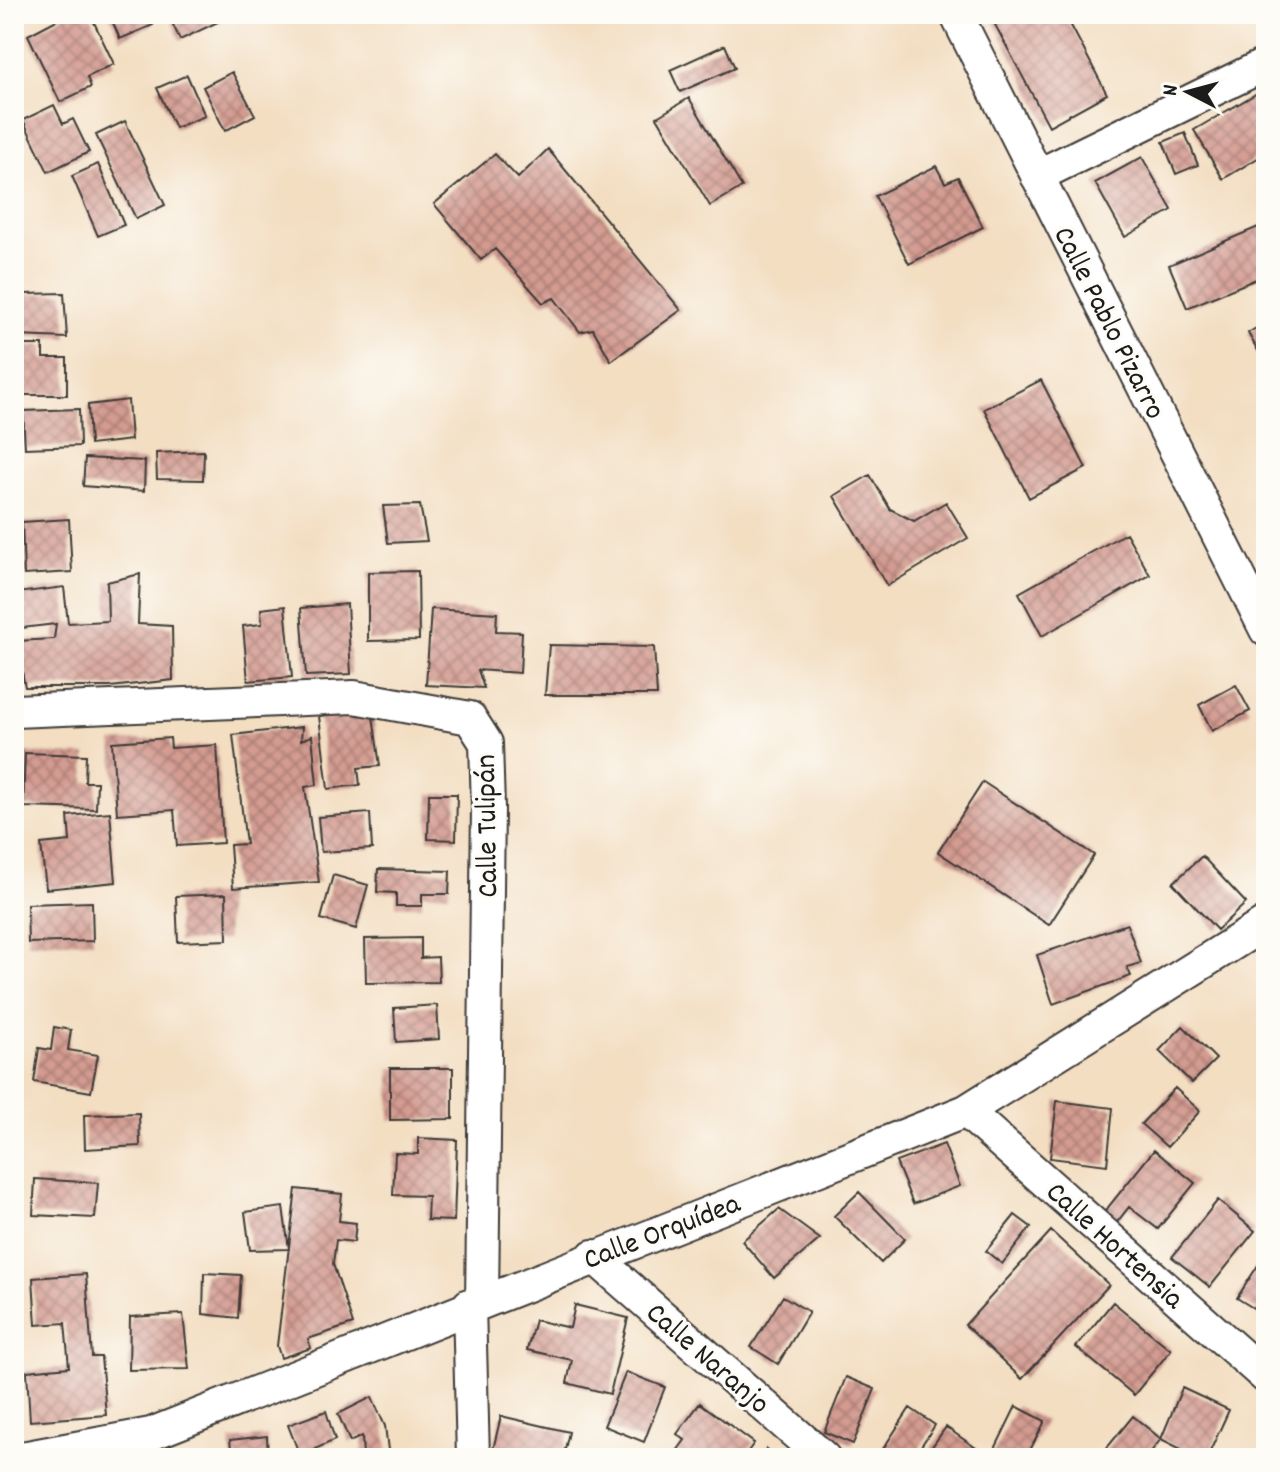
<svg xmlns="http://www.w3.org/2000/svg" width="1280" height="1472" font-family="Dekko,sans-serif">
  <defs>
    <pattern id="building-cross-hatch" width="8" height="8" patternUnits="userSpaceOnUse" patternTransform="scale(2)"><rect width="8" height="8" fill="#d49b91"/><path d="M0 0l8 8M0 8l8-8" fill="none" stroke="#ab7e76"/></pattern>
  </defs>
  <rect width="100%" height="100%" fill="#fdfcf7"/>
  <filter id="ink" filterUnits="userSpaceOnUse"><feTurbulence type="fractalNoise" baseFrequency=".0125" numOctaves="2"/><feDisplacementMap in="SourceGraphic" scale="16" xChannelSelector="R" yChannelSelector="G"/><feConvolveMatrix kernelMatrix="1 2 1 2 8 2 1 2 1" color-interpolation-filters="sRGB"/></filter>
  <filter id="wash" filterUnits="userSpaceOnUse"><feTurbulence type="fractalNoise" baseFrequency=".006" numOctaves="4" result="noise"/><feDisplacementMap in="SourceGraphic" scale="32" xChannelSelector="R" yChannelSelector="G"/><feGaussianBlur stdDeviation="1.8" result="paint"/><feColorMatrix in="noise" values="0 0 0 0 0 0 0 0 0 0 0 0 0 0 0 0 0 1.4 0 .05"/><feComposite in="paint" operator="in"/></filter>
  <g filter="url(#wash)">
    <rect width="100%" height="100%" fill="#f3dec2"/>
    <g id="blocks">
      <path fill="url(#building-cross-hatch)" d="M68 14H90L114 64 87 77 91 87 60 102 28 35Z
        M109 14H148L153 25 120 39Z
        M168 14H222L224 19 180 40Z
        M592 14H624L597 26Z
        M1005 14H1065L1107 94 1049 126 993 21Z
        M725 45 735 68 680 92 670 70Z
        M232 72 255 115 225 131 203 87Z
        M187 75 205 116 175 128 157 88Z
        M1266 88V153L1223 179 1194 130Z
        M689 98 742 187 710 206 657 117Z
        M54 105 63 124 73 119 89 152 48 172 23 120Z
        M125 121 165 205 136 219 96 135Z
        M1185 133 1198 165 1176 174 1163 142Z
        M548 149 681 310 611 361 593 329 580 332 554 298 543 303 495 249 481 260 434 204 495 154 518 178Z
        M1142 157 1172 210 1125 237 1095 183Z
        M98 164 124 225 98 236 72 176Z
        M936 166 945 183 958 177 983 227 909 264 875 196Z
        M1263 225 1266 275 1187 308 1169 265Z
        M64 293 67 338 18 336 24 294Z
        M1266 322V365L1248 333Z
        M16 345H43V358H67V395H15Z
        M1041 380 1086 468 1029 498 984 409Z
        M128 400 131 440 90 445 88 405Z
        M79 409 80 446 25 448 23 411Z
        M204 451 203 480 157 479 156 453Z
        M85 458 145 461 144 491 83 486Z
        M870 475 890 509 914 521 946 502 968 538 887 586 834 496Z
        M420 505 427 541 388 543 383 506Z
        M69 519 72 572 24 575 22 522Z
        M1126 533 1150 575 1042 636 1019 593Z
        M418 571 419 640 368 641V572Z
        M140 574 138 624 172 626 173 680 110 687H25L16 641 54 639 56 624 22 628 17 593 64 587 68 623 108 621 107 582Z
        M347 604 351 674 306 676 301 608Z
        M285 606 292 677 248 681 243 626 262 624 261 609Z
        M431 609 497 613 496 631 522 632 520 673 478 670 484 688 426 685Z
        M549 645 654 647 657 695H545Z
        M1236 685 1250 711 1212 731 1199 705Z
        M372 709 380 766 358 768 360 785 328 789 319 716Z
        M302 727 301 740 312 736 317 785 305 787 319 882 233 888 230 845 246 844 233 735Z
        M170 738 171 748 217 745 223 843 177 846 174 810 117 814 112 742Z
        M25 753 86 755 85 782H97L96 809 23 807Z
        M983 782 1094 855 1049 925 938 852Z
        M429 794H457L456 840 428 839Z
        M110 812 116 882 46 889 41 844 70 841 68 816Z
        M370 813 372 849 321 852 318 817Z
        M1202 856 1246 903 1217 930 1173 883Z
        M378 869 450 871 449 894H422V906H396V893L377 892Z
        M333 875 368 885 356 929 321 919Z
        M226 894 227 940 178 942 176 896Z
        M92 902 93 941 28 943 27 904Z
        M1127 924 1141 963 1127 967 1131 976 1053 1004 1037 955Z
        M421 938V958L438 957 439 982 366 983 365 939Z
        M437 1005 439 1039 396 1042 394 1008Z
        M1183 1026 1216 1059 1192 1083 1159 1051Z
        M54 1027 71 1030 68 1050 98 1055 91 1092 34 1082 39 1048 51 1050Z
        M390 1068H453V1119L390 1120Z
        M1175 1088 1200 1111 1167 1147 1141 1124Z
        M1057 1101 1113 1108 1107 1165 1050 1158Z
        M139 1113 140 1146 85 1149 84 1115Z
        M418 1138 457 1140 454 1221 427 1220 428 1196 393 1195 395 1153 418 1154Z
        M944 1144 960 1186 913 1204 896 1162Z
        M1154 1150 1195 1183 1158 1229 1129 1207 1114 1226 1101 1216Z
        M35 1179 98 1183 95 1218 33 1215Z
        M296 1189 342 1194 339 1221 356 1223 354 1242 336 1240 333 1264 353 1324 308 1339 311 1348 281 1358 277 1346Z
        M859 1192 905 1239 881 1263 834 1216Z
        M1218 1200 1255 1231 1210 1287 1172 1257Z
        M283 1207 289 1249 250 1250 245 1212Z
        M779 1209 820 1239 774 1278 742 1241Z
        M1015 1215 1031 1227 1002 1264 986 1251Z
        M1051 1231 1109 1285 1022 1379 965 1325Z
        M1262 1259 1266 1261V1316L1237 1298Z
        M204 1273 241 1275 238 1318 203 1314Z
        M86 1274 92 1357H101L106 1415 30 1421 27 1371 69 1367 65 1323 36 1325 33 1278Z
        M783 1296 809 1312 778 1364 751 1347Z
        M1113 1302 1171 1350 1134 1395 1076 1347Z
        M575 1305 628 1318 610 1394 567 1383 572 1360 527 1350 535 1320 570 1328Z
        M183 1314 189 1369 129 1370 130 1317Z
        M626 1372 665 1387 644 1442 604 1426Z
        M846 1377 875 1389 853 1444 824 1432Z
        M1182 1388 1229 1410 1207 1458H1199L1161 1439Z
        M372 1397 385 1426 389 1458H363L362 1436 350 1442 338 1414Z
        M700 1403 754 1443 743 1458H672L685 1440 677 1434Z
        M1016 1406 1045 1421 1026 1458H1002L993 1453Z
        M910 1408 935 1425 913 1458H877Z
        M326 1411 335 1440 300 1456 288 1425Z
        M501 1416 569 1432 563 1458H491Z
        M1133 1416 1161 1439 1146 1458H1105L1101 1455Z
        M946 1427 976 1448 969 1458H924Z
        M267 1436 268 1458H232L230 1440Z
        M766 1449 777 1458H758Z"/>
    </g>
  </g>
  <g filter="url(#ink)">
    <use href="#blocks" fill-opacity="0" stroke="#3c3935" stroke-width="2"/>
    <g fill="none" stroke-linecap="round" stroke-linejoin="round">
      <g stroke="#3c3935" stroke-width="36">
        <path id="minor" d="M956 14 1266 630
          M1037 176 1266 64
          M14 711 354 697 470 718 486 743 488 808 482 1301
          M966 1111 1266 1377
          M593 1256 824 1458
          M469 1305 473 1458
          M22 1458 151 1434 966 1111 1266 923"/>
      </g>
      <use href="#minor" stroke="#fff" stroke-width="32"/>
    </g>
  </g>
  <g text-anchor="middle" stroke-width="6" stroke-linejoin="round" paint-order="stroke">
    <g font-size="30" fill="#1c1c1c" stroke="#fdfcf7">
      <text transform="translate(1111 322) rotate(63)" y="10">Calle Pablo Pizarro</text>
      <text transform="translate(485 826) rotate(-91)" y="10">Calle Tulipán</text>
      <text transform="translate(661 1230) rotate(-21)" y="10">Calle Orquídea</text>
      <text transform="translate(1116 1244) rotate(42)" y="10">Calle Hortensia</text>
      <text transform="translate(709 1357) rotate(41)" y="10">Calle Naranjo</text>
    </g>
  </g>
  <rect width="1280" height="1472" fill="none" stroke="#fdfcf7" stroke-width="48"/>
  <g transform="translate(1188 92) rotate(276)" stroke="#fdfcf7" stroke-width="6" paint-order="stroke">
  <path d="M0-6L14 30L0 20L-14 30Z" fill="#1c1c1c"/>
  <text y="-12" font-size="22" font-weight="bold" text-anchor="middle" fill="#1c1c1c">N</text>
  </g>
</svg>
